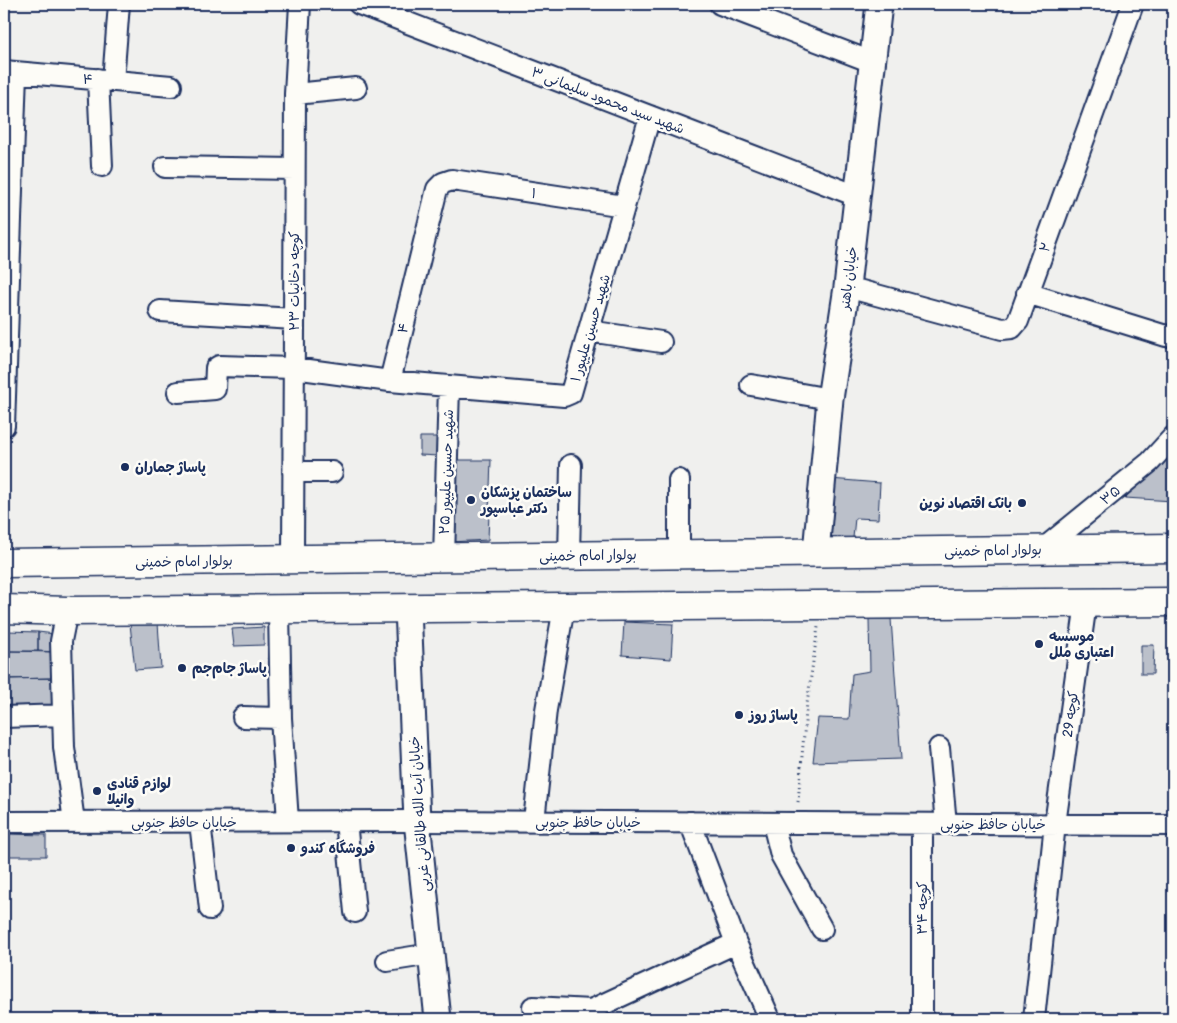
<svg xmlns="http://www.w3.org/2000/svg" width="1177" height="1023" font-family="Pangolin,'Playpen Sans Arabic',sans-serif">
  <rect width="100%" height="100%" fill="#f0f0ee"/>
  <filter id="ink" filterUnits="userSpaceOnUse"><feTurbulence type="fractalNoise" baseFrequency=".02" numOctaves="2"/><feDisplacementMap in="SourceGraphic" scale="10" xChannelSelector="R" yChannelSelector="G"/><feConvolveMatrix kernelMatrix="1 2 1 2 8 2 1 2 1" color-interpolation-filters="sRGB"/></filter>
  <g filter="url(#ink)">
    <path fill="#bbc0ca" stroke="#1b2f5e" d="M420 437H439L438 456 420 455Z
      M1173 451V501L1125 498Z
      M454 460H491L488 540 449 542Z
      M830 479 880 483 878 519 855 518 853 538 826 536Z
      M869 619H891L901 759 813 762 818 718 849 719 852 674 870 671Z
      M624 622 673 624 671 659 622 655Z
      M158 623 161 668 135 670 130 624Z
      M264 627V645L234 646 232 629Z
      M7 631 38 632V651H6Z
      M38 632 55 634V652L38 651Z
      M1141 645H1154L1153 674H1141Z
      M6 651 55 652V678L4 679Z
      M55 678 57 711 5 712 4 679Z
      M7 834 46 835V856H6Z"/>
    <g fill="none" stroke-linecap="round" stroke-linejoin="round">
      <g stroke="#1b2f5e" stroke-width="24">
        <path id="minor" d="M359 4 857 196
          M720 4 872 62
          M4 71 171 86
          M98 79 102 166
          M113 81 119 4
          M295 94 356 88
          M165 167 294 169
          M847 287 1002 329 1012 328 1018 321 1133 4
          M1027 293 1166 336 1173 335
          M160 311 294 319
          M589 331 661 342
          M390 381 564 396 571 393 650 116
          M751 385 830 399
          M178 392 215 389 216 368 219 366 294 368 390 381 437 189 443 183 452 180 624 206
          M4 426 16 72
          M293 472H332
          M679 480V554
          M1043 549 1150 462 1173 437
          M569 556 571 465
          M444 557 449 387
          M293 559 295 94 300 4
          M279 610 281 718 288 821
          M67 611 61 641 64 747 74 822
          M4 717 63 715
          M243 717 281 718
          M939 748 946 824
          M346 821 355 912
          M534 821 546 710 564 607
          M4 822 417 821 1173 825
          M200 822 210 909
          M690 822 736 943 770 1019
          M773 823 781 855 822 929
          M922 824V1019
          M387 961 431 954
          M533 1007 591 1010 736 943
          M1034 1019 1055 824 1086 603"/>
      </g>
      <g stroke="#1b2f5e" stroke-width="29">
        <path id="tertiary" d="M816 552 830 399 847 287 879 4
          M408 608 417 821 438 1019"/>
      </g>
      <g stroke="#1b2f5e" stroke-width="31">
        <path id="secondary" d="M4 563 1173 548
          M4 609 67 611 1173 602"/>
      </g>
      <path stroke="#1b2f5e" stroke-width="3" stroke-dasharray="1 4" stroke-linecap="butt" d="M798 802 806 711 818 627"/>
      <use href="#minor" stroke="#fdfcf7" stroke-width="20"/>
      <use href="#tertiary" stroke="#fdfcf7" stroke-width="25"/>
      <use href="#secondary" stroke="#fdfcf7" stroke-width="28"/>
    </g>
  </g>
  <g fill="#1b2f5e" stroke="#fdfcf7" stroke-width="2">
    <circle cx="125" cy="467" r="5"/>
    <circle cx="471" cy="500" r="5"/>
    <circle cx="1022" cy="503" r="5"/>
    <circle cx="1039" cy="644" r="5"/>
    <circle cx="182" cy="668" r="5"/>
    <circle cx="739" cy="715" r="5"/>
    <circle cx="97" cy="791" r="5"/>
    <circle cx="291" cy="848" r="5"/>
  </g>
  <g text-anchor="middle" stroke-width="5" stroke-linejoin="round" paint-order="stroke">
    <g font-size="14" fill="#1b2f5e" stroke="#fdfcf7">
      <text transform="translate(88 79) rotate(5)" y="5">۴</text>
      <text transform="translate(608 100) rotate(21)" y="5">شهید سید محمود سلیمانی ۳</text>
      <text transform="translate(534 193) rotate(9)" y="5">۱</text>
      <text transform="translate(1045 247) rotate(-70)" y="5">۲</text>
      <text transform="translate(848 278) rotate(-83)" y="5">خیابان باهنر</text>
      <text transform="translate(294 281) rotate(-90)" y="5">کوچه دخانیات ۲۳</text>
      <text transform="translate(403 328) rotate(-76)" y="5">۴</text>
      <text transform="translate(590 328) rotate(-74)" y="5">شهید حسین علیپور ۱</text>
      <text transform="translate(446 472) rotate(-88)" y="5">شهید حسین علیپور ۲۵</text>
      <text transform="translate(1110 495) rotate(-39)" y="5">۳۵</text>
      <text transform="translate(993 550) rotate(-1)" y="5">بولوار امام خمینی</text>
      <text transform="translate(588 555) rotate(-1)" y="5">بولوار امام خمینی</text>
      <text transform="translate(184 561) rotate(-1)" y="5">بولوار امام خمینی</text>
      <text transform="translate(1070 714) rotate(-82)" y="5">کوچه 29</text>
      <text transform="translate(419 814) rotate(-94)" y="5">خیابان آیت الله طالقانی غربی</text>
      <text x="184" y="827">خیابان حافظ جنوبی</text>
      <text x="588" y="827">خیابان حافظ جنوبی</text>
      <text x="993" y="829">خیابان حافظ جنوبی</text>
      <text transform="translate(922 908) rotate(-90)" y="5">کوچه ۳۴</text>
    </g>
    <g font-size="14" font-weight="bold" fill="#1b2f5e" stroke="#fdfcf7" text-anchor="start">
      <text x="135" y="472">پاساژ جماران</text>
      <text x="481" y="497">ساختمان پزشکان<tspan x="481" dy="16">دکتر عباسپور</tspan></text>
      <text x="1012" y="508" text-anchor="end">بانک اقتصاد نوین</text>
      <text x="1049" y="641">موسسه<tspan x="1049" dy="16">اعتباری ملل</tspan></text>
      <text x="192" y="673">پاساژ جام‌جم</text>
      <text x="749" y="720">پاساژ روز</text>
      <text x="107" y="788">لوازم قنادی<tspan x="107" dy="16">وانیلا</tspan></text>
      <text x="301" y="853">فروشگاه کندو</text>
    </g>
  </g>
  <rect width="1177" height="1023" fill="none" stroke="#fdfcf7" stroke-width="20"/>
  <rect x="10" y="10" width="1157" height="1003" fill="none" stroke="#1b2f5e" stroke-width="2" filter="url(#ink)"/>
</svg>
